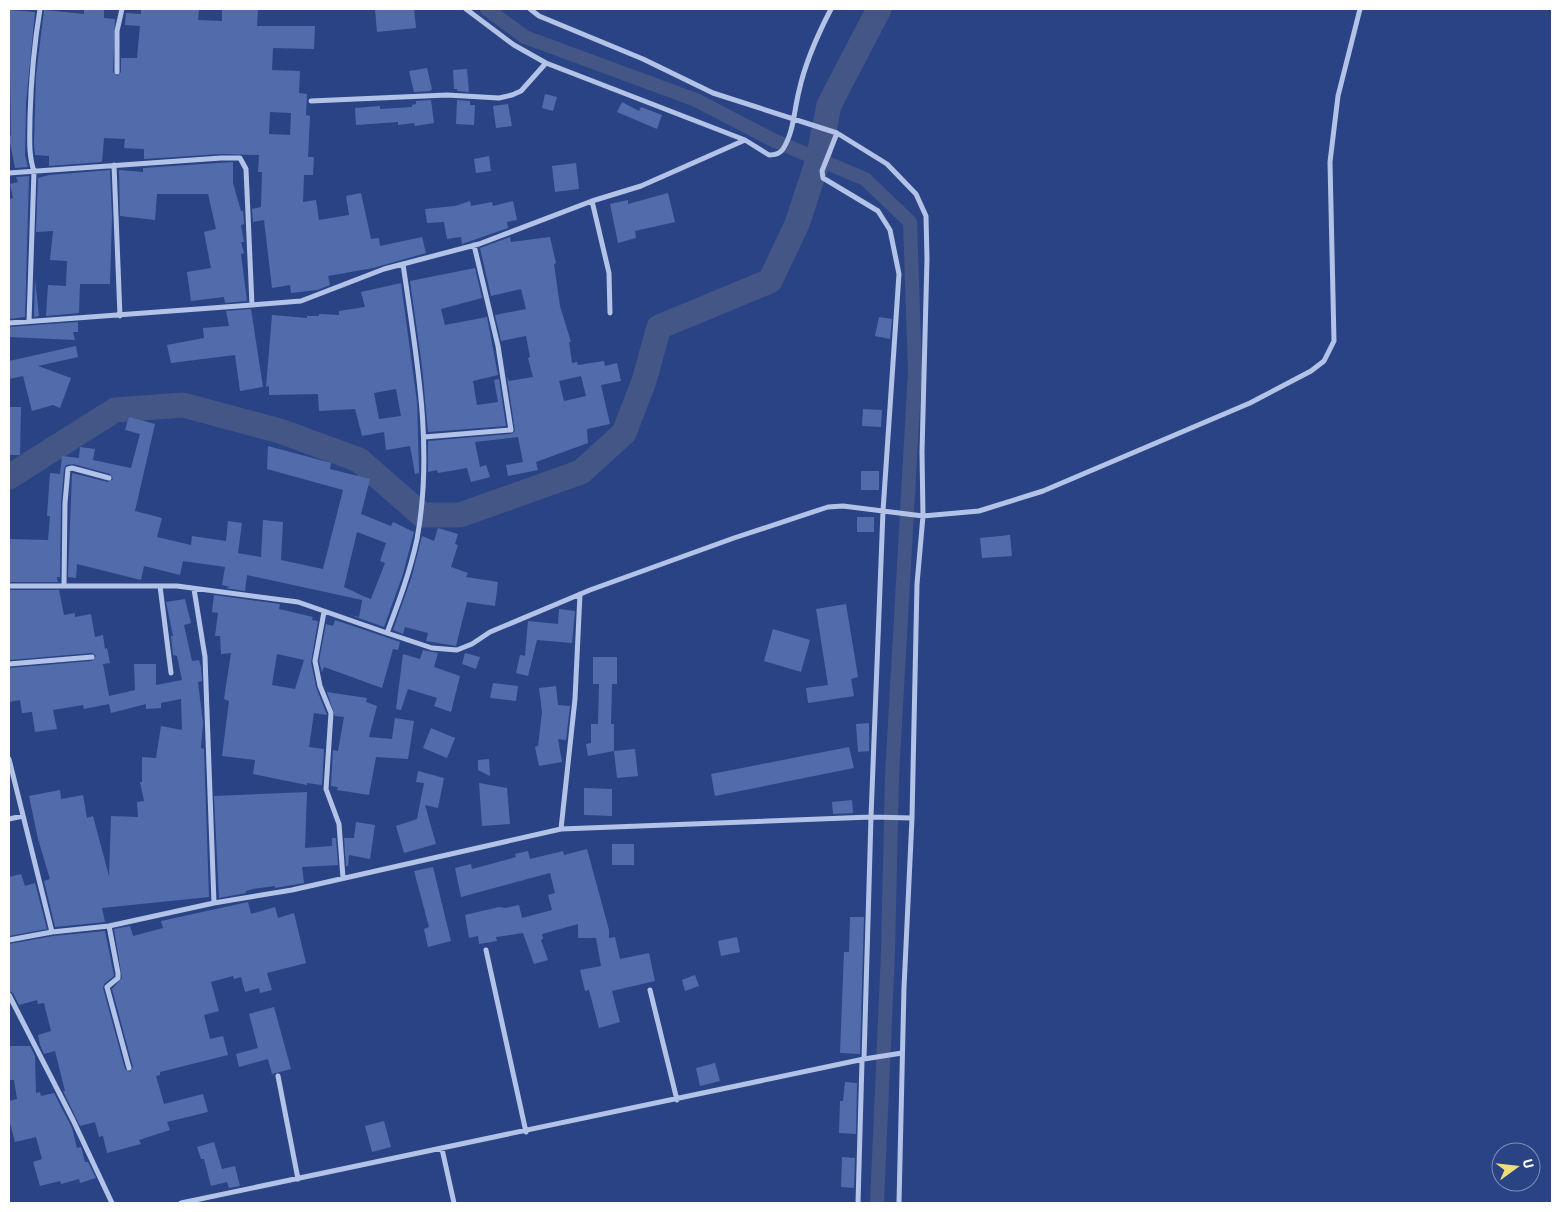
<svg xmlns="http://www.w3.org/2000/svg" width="1561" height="1212" font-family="'Titillium Web',sans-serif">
  <rect width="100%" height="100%" fill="#294384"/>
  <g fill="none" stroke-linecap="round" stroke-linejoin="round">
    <path stroke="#445686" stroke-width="14" d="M487 9 525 37 696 100 775 141 865 179 910 222 915 371 892 776 888 952 877 1203"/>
    <path stroke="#445686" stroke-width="25" d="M9 477 115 410 183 405 280 431 359 460 422 515H460L581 472 624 433 644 381 659 327 770 281 797 224 818 160 829 105 879 9"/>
  </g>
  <path fill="#526cab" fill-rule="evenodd" d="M84 9H104V18L115 19 113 72 117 76 121 72V58H137L140 26 125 25 126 13 141 14V9H199L198 20 222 21V9H258L257 26H315L314 49 273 48 272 70 300 71 299 93 307 94 306 115 310 116 308 157H314L313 175H304L303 202 316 200 319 220 349 215 346 196 361 193 371 239 379 238 380 246 422 237 426 253 373 268 328 276 330 285 317 290 291 293 290 285 272 288 264 220 253 222 252 209 261 207 262 172H258L259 155 221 154 144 159V149L124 148 125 139 104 138 102 162 49 166V156L35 155 34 144 36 76 44 10 84 14ZM270 112 291 113 290 135 269 134Z
    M375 9H414L416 28 377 32Z
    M9 10 35 12 26 103 25 155 28 167 15 168 9 137 11 135Z
    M427 68 432 89 430 91 414 92 409 71Z
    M467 69 469 92 457 91V89H454L453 70Z
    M545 94 557 97 553 111 542 108Z
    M431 100 434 123 415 126 414 123 398 125V122L356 125 355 108 380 106V109L412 107V105L416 104V101Z
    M457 100 470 101V105H475L474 125 456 124Z
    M622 102 639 111 641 107 662 115 657 129 617 112Z
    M508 104 512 126 496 128 493 106Z
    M489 156 491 171 476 173 474 159Z
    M233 162V183L241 211H243L244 224 241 225 244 242H241L244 253 241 254 247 301 225 303 224 297 191 301 187 272 211 268 204 232 216 229 208 194H157L155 220 120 216 119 170 143 172V168Z
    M576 163 579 189 555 192 552 166Z
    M110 170 112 216 110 284H80L79 313 46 316 48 285 66 286 67 261 50 260 53 231 36 232 38 178 49 175Z
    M29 176 25 317 9 319V199L13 198 10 184 18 182 16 177Z
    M668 193 675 222 635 231 636 238 618 243 610 204 628 200V204Z
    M470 201 471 206 492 202 493 206 513 201 517 220 507 222 508 228 462 244 461 237 447 239 444 222 427 223 425 209 455 206Z
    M510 237 511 242 550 237 556 263 554 264 560 306 571 342H569L572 363 577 362 578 365 604 361 605 366 617 363 621 381 601 385 610 424 587 429 588 443 536 462 538 470 508 476 506 465 523 462 518 437 475 442 480 467 486 465 490 477 471 482 467 468 438 473 437 470 428 472V441L511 434 515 431 507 377 509 381 533 377 528 358 530 357 526 336 501 341 495 315 526 309 521 289 491 296 480 248ZM581 376 586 396 564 401 559 381Z
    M475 268 482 298 441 309 445 325 487 317 498 375 473 381 477 405 498 402 494 380 499 379 506 426 428 432 422 366 410 281Z
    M35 279 39 316 34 317Z
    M401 283 417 402 419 470V473L415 474 410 446 386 450 384 432 362 436 355 409 319 411 318 394 269 395V386L266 387 272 315 307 318V316H319V314L339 315V311L365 307 361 292ZM396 389 401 416 379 419 374 393Z
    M251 309 263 387 240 391 235 355 171 363 167 345 204 338 203 328 229 326 226 311Z
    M879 317 892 319 890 339 875 336Z
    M78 322V332H73L75 340 9 337V327Z
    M76 346 78 357 38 366 71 378 60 408 53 405 32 411 23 376 9 379V361Z
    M9 407H21L20 455H9Z
    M863 409 882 410 881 427 862 426Z
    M129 417 155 424 135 511 162 518 157 537 191 545 192 536 226 541 228 521 242 523 238 553 261 557 263 520 283 522 281 560 323 569 343 490 267 469 268 446 331 463 330 469 370 479 361 514 391 526 393 522 414 532 403 574 384 627 350 615 359 617 363 596 371 599 385 563 380 561 386 543 357 532 344 587 363 596 362 600 247 575 245 591 225 588 230 587 222 585 225 567 183 561 180 575 144 566 141 580 77 564 76 578 68 577 72 473 108 482 113 479 110 474 73 464 66 465 64 469 61 503 60 577H57L58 582H9V539L48 540 50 516H47L50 473 60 474 62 456 79 458 80 447 95 449 93 460 131 468 140 434 125 430Z
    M861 471H879V490H861Z
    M857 517H874V532H857Z
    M438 528 458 534 455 544 458 545 451 567 468 573 466 577 498 582 495 606 467 602 456 646 426 641 428 633 405 627 403 634 393 630 412 576 422 536 434 541Z
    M1010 535 1012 556 982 558 980 538Z
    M9 590H59L64 615 75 613V617L91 614 95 637 103 635 105 649 107 648 110 663 103 664 109 696 135 690 134 664H156V685L182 680 177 656 173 655 171 636H173L166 602 185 599 191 623 184 625 192 661 199 660 201 667 202 681 198 682 203 723 201 748 204 749 209 897 102 908 105 922 55 927 44 881 50 879 38 839 29 796 60 790 61 799 83 795 87 818 93 816 109 876 111 816 138 817 137 802 144 801 140 782H142V757L156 758 161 726 182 730 181 699 161 703V708L146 709V704L111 713 109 704 84 709 83 705 53 710 57 729 35 732 32 712 22 713 20 700 9 702V668L92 661 96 656 92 653 9 660Z
    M214 595 280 604 279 609 313 617 312 620 318 621 311 662 316 687 327 715 314 713 309 747 324 749 322 785 307 783V785L253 774 255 760 222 756 229 701 224 699 231 653 221 654 220 636H215L218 613 212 612ZM277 654 304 660 295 689 272 685Z
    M846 604 858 677 851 679 854 696 808 703 806 688 828 685 816 609Z
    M559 609 575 611 572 643 537 640 528 676 516 673 520 655 525 656 528 621 558 624Z
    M335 620 400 642 398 650 393 649 382 688 324 667 322 672 319 661 326 624 333 626Z
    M773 629 810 640 801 672 764 661Z
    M423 650 438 653 434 667 460 676 451 712 434 706 437 698 408 689 401 710 396 709 403 654 420 659Z
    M465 653 480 657 476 669 462 664Z
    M593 657H617V684H612L611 724H614V751L588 756 586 744 591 743V724H598L599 684H593Z
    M493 683 518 686 516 701 490 698Z
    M556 686 558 705 570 706 566 740 558 739 562 762 539 766 535 747 538 746 542 712 539 688Z
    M327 692 367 698 366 702 377 706 369 737 392 739 395 718 414 721 408 759 376 757 369 795 337 790 338 787 331 786 333 750 338 751 344 717 335 716Z
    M869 723V751L858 752 856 724Z
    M431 728 455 738 447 758 423 748Z
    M849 747 854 768 715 796 711 774Z
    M635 749 638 776 617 778 614 751Z
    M489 759 490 776 478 770V760Z
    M418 771 444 778 438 808 425 805 436 844 404 853 396 826 417 819 424 783 416 782Z
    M479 783 507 788 510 824 482 826Z
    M584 788 612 789V816L584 815Z
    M307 792 305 848 332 846V838H336L338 865 302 867 304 883 275 888V886L253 889 246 891V893L219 898 214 796Z
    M852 800 853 813 833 814 832 802Z
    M356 822 375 825 370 859 349 855 348 866H346L344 838H354Z
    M612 844H634V865H612Z
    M587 849 609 930V938L615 937 620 959 649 953 655 981 612 991 620 1022 599 1028 589 990 585 991 580 970 601 966 596 938H578V924L542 934 543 939 541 940 548 960 534 964 523 933 496 937 497 941 479 944 478 936 469 938 465 915 499 907 505 908 519 905 522 918 552 910 548 895 555 893 550 873 461 897 455 868 471 864 472 869 516 857 515 854 528 851 530 859 563 851 564 855Z
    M433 867 451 941 428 947 424 929 429 927 414 871Z
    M21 874 25 886 35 883 47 929 9 936V877Z
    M248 902 251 914 275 907 278 918 294 913 306 963 267 973 272 990 260 993 259 988 245 992 241 977 234 979 233 976 211 982 219 1011 204 1015 210 1039 223 1036 228 1055 160 1072V1075L156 1076 164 1104 203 1094 208 1112 167 1122 170 1130 139 1140 141 1144 107 1153 103 1136 99 1137 95 1122 80 1126 63 1091H65L55 1051 44 1054 40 1045 38 1035 51 1031 44 1003 38 1004 37 1000 19 1005 13 993 9 991V944L53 936 105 931 114 976 104 984 103 988 125 1069 130 1072 133 1067 112 989 122 978 114 929 130 926 133 936 163 928 161 921Z
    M850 917H864L860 1054 840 1053 844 952H849Z
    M737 937 740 952 721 956 718 941Z
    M695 975 699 986 685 991 682 980Z
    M274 1007 291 1069 272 1074 268 1059 239 1067 236 1054 258 1048 249 1014Z
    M9 1046H30L35 1056 36 1093 40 1092 41 1096 54 1093 72 1128 77 1148 81 1147 85 1162H88L96 1178 80 1183 79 1179 61 1184 60 1181 40 1186 33 1162 42 1159 36 1137 15 1142 9 1119V1101L17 1099 14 1080H9Z
    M715 1063 720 1081 700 1086 696 1068Z
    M845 1082 857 1083 856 1134 839 1133 840 1101H843Z
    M384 1121 391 1147 372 1152 365 1126Z
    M214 1142 222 1169 235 1166 240 1186 229 1188 227 1182 211 1186 204 1159H201L197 1147Z
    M842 1157 855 1158 854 1188 841 1187Z"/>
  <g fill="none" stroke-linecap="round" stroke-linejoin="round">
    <path stroke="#b3c3e7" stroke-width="5" d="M466 9 514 45 546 63 745 140
      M530 9 539 16 643 59 713 93 837 133 887 164 916 194 926 216 927 259 922 452 923 516 917 584 912 818
      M117 72V31L122 9
      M311 101 447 95 499 98 512 95 521 91 546 63
      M114 165 120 316
      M9 173 221 158H240L246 169 252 305 301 301 384 269 479 244 592 201 641 186 745 140 769 155C774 155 780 154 783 149 794 132 794 110 799 91 805 63 818 34 831 9
      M592 201 609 273 610 313
      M29 321 34 171C28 154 30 135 30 117 31 80 34 45 40 9
      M9 323 252 305
      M424 437 511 430 498 346 474 245
      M64 585 65 503 68 469 72 468 109 478
      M9 586H177L298 602 387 633C399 601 410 572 417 539 434 447 416 355 403 264
      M160 586 171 673
      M194 589 205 657 214 903
      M324 612 315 661 320 686 331 713 326 789 339 824 343 878
      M387 633 432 648 457 650 472 644 490 632 590 590 734 538 828 507 843 506 923 516 979 511 1043 491 1250 403 1311 371 1324 361 1334 341 1330 162 1338 96 1360 9
      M9 664 92 657
      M9 759 52 932 9 940
      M9 819 23 816
      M561 829 575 699 580 594
      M109 926 118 973V978L107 987 129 1068
      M52 932 109 926 214 903 292 890 561 829 871 817 912 818 904 988 899 1203
      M486 950 526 1132
      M650 990 677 1100
      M9 995 73 1120 112 1203
      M864 1059 902 1053
      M278 1076 298 1179
      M442 1149 454 1203
      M181 1203 864 1059 871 817 883 511 899 274 890 230 878 211 823 178 822 171 837 133
      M858 1203 862 1061"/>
  </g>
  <rect width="1561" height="1212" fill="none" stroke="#ffffff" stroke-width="20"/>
  <g transform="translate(1516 1167) rotate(75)"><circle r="24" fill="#294384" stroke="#7f8eb5"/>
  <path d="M0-4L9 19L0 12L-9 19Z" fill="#edde7b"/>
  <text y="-8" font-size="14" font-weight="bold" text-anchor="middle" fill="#ffffff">U</text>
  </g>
</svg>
